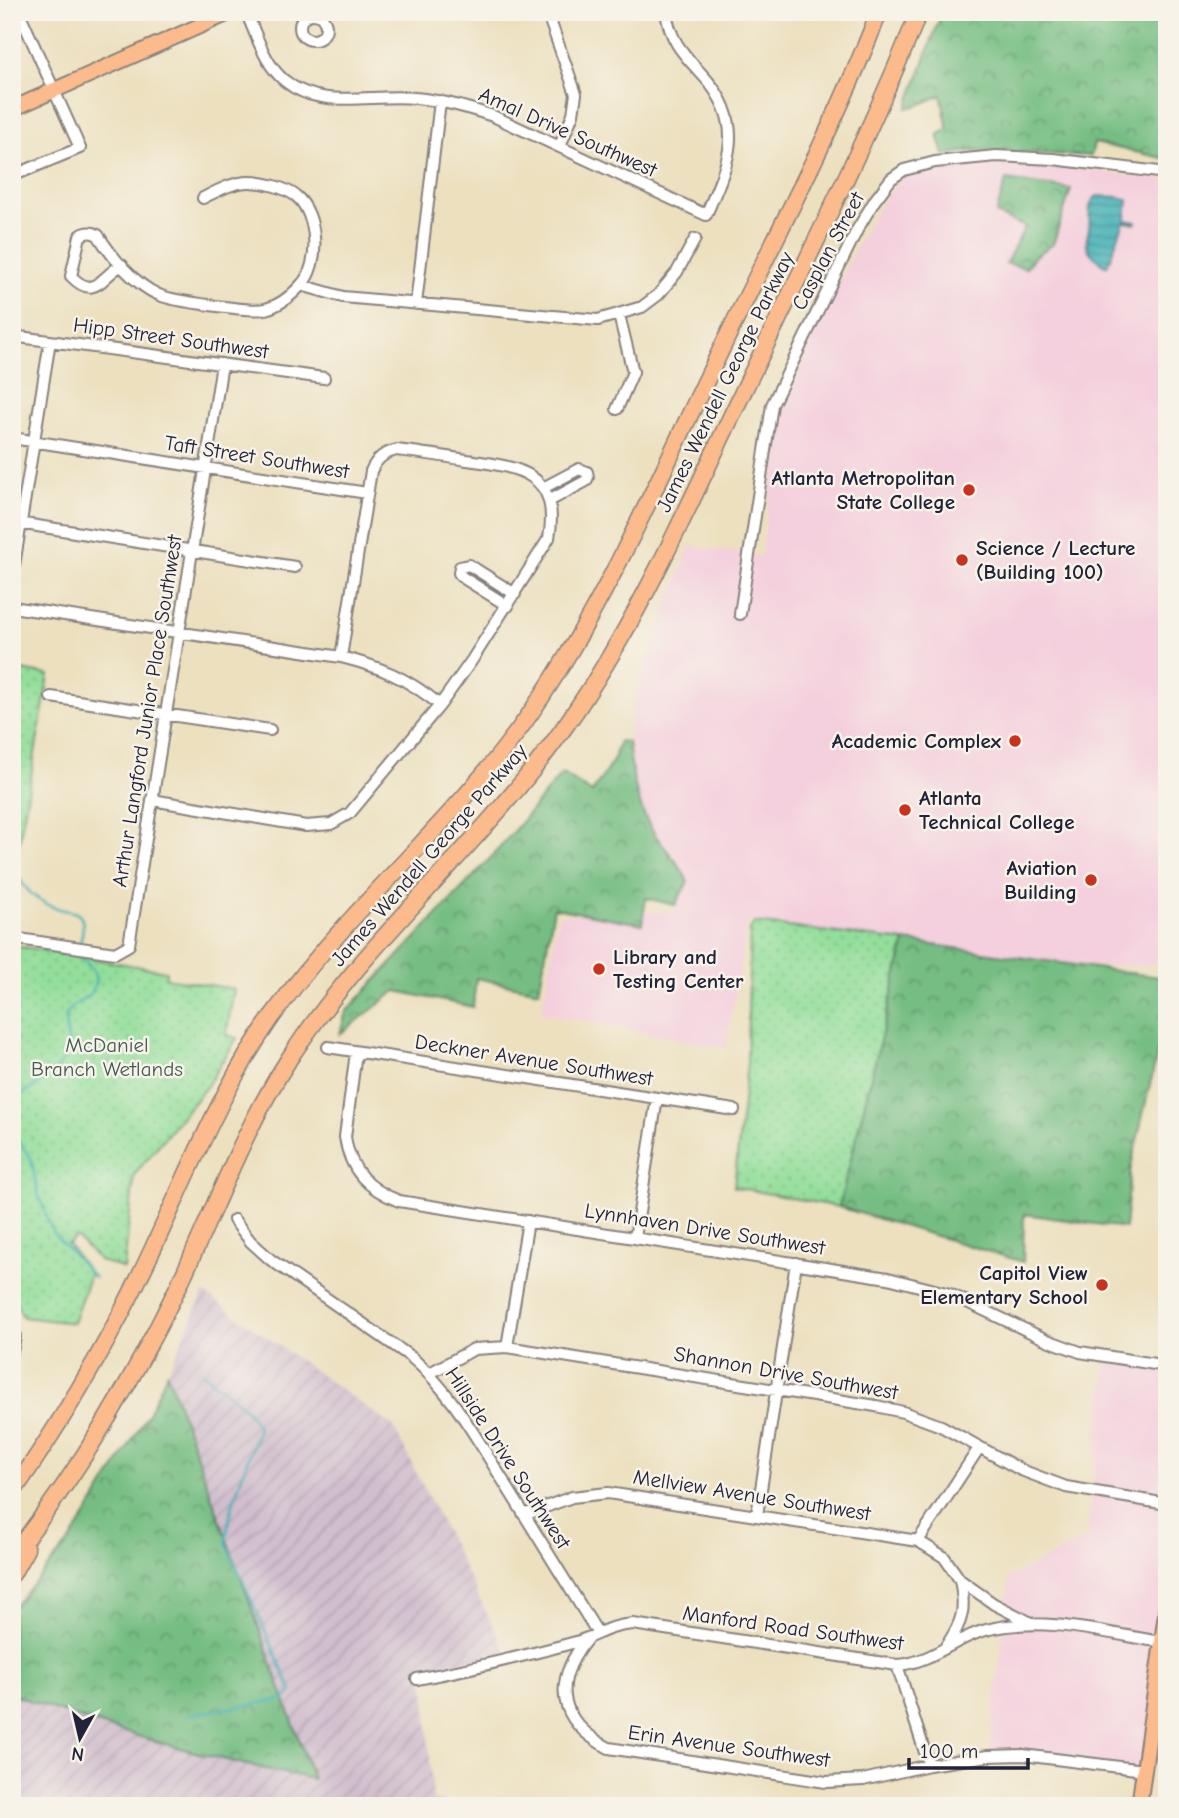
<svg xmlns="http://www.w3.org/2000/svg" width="1179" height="1818" font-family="'Comic Neue',sans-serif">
  <defs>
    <pattern id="industrial-furrows" width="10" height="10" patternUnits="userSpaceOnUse" patternTransform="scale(1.75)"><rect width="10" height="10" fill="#d0bdcd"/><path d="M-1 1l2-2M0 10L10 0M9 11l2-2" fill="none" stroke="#b2a2b1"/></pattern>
    <pattern id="grass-dots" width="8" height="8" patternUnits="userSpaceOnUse" patternTransform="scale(1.75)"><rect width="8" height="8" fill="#92de9a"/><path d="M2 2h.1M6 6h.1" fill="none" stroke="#7ebe86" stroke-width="1.8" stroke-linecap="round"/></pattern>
    <pattern id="forest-crowns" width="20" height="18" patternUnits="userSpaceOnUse" patternTransform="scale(1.75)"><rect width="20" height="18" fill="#75bd82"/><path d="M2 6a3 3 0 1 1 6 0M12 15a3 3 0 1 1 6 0" fill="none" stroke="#60996c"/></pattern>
    <pattern id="water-rules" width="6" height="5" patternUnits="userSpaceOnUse" patternTransform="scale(1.75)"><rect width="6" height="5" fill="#3fb0b6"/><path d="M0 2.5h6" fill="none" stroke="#348f95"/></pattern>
  </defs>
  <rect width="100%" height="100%" fill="#f7f3e8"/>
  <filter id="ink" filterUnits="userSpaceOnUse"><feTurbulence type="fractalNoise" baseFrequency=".0143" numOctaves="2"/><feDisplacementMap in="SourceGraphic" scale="14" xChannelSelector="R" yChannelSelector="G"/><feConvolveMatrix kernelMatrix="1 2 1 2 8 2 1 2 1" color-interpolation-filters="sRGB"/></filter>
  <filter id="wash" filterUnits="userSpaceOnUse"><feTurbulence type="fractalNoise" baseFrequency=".00686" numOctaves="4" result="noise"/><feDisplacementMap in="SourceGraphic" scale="28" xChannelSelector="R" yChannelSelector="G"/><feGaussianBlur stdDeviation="1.57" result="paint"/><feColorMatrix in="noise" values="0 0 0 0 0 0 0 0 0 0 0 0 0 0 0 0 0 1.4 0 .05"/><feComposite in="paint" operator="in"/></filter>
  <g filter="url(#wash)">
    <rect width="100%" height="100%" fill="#ece0bf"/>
    <path fill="#f4cfdd" d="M957 164H1038L1167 180V957L1159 962 1143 966H1093L756 923 748 919 726 1048 541 1013 559 915 673 911 688 882 683 868 653 832 635 788 628 742 632 706 657 634 690 546 761 556 780 423 805 355 856 248 881 203 903 175Z
      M1107 1356 1167 1365V1772L989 1755 1009 1578 1087 1538Z"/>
    <path fill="url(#industrial-furrows)" d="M204 1293 393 1426 508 1656 424 1674 433 1801 462 1806H12V1694L144 1739 266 1769 313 1778 167 1373Z"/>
    <path fill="url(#grass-dots)" stroke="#5a806a" stroke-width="2" d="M12 668 49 675 12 882Z
      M754 923 905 941 839 1207 734 1187 747 1063 750 930Z
      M12 945 166 971V978L234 989 226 1035 237 1038 207 1086 134 1175 124 1269 100 1261 76 1237 68 1244 90 1274 73 1323 23 1317 12 1294Z"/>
    <path fill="url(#forest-crowns)" stroke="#4c705e" stroke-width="2" d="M942 12H1167V159L1094 143 1091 156 977 150 944 155 938 135 948 129 941 95 919 105 907 108Z
      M1006 180 1071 189 1053 244 1034 257 1026 268 1006 263 1025 227 996 214Z
      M619 741 628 742C632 773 636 806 654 833 665 850 680 862 688 882L675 905 646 898 642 924 554 908 539 991 476 978 473 1007 396 991 340 1034 346 1012 497 851 562 773 592 793 614 759Z
      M905 941 1167 978V1012L1131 1166 1125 1228 1024 1214 1023 1262 839 1207Z
      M167 1373 301 1745 313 1779C211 1759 110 1731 12 1694V1609L71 1540 147 1416Z"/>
    <path fill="url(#water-rules)" stroke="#306978" stroke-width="2" d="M1097 196 1120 197 1128 200 1126 220 1136 222 1135 224 1124 222 1107 266H1104C1100 259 1092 257 1089 250 1084 241 1088 236 1089 228 1091 216 1086 204 1097 196Z"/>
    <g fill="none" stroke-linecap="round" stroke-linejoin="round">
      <path stroke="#3fb0b6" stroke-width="2.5" d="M12 863C22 889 37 904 64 910 70 911 76 911 80 916 85 923 82 935 80 943
        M12 1102C33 1085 64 1074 68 1044 69 1033 61 1022 68 1012 81 995 95 1001 96 975L87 963 79 958V950
        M12 1133 31 1158 38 1193 53 1233 95 1278
        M189 1715 285 1699 292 1691 226 1543C229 1501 247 1467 258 1428 248 1405 222 1390 203 1373"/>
    </g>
  </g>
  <g filter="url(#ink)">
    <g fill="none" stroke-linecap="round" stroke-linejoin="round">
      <g stroke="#87817d" stroke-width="14">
        <path id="minor" d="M246 12C257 36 265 65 285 81 321 111 373 93 415 98 442 100 468 108 493 116L706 215C727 166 747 127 707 80 686 56 671 45 666 12
          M547 12 576 94 573 114 560 146
          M300 27a13 13 0 1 1 26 0a13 13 0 1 1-26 0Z
          M12 176 80 148 19 12
          M203 198C217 191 233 182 249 182 263 182 284 187 296 196 318 214 321 265 301 285
          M122 265C101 276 95 301 71 276L80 236C86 232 91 231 98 235 111 256 135 285 159 295 172 301 251 312 265 309 279 306 292 295 301 285L343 297 598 320 642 307 658 295 677 272 695 239
          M416 304 440 101
          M12 336 324 378
          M617 409 633 372 619 315
          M12 438 367 493
          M543 488 579 469 587 472 588 477 586 481 549 501
          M12 522 295 567
          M12 578 50 341
          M508 606 462 577 459 573 460 567 469 565 515 594
          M12 607 341 657C381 667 407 678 440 705
          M740 614 772 405 857 230 875 200 891 179 904 170 935 162 996 156 1053 159 1167 173
          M51 697 270 730
          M152 800 306 826 331 824 350 813 440 705 472 660 549 538C561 472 518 467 467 460 444 456 420 453 397 450 384 453 377 458 371 471L341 657
          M12 938 115 953 129 945 222 364
          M328 1047 734 1110
          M356 1052 345 1137C350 1171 368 1189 399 1201L888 1278 950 1294 1047 1340 1080 1352 1167 1366
          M234 1220 251 1242 271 1260 411 1357C451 1391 476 1438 504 1482 535 1532 566 1582 597 1632
          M635 1238 657 1098
          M12 1313 15 1337 12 1351
          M507 1347 528 1221
          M430 1373 474 1349 507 1347 876 1406 903 1412 941 1426 1021 1470 1066 1487 1167 1504
          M524 1515 572 1497 608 1493 918 1541 944 1557 960 1580 994 1604 1031 1623
          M757 1515 796 1263
          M918 1541 979 1448
          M587 1639C552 1682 557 1721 609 1748L826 1782 863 1780 929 1765 988 1756 1023 1755 1144 1770
          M946 1646C963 1622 966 1609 960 1580
          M897 1665 929 1765
          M417 1679C471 1669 524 1656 576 1642 599 1635 607 1626 633 1624L897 1665C931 1663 954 1638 986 1630 1043 1615 1105 1633 1162 1642"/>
      </g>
      <g stroke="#87817d" stroke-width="18">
        <path id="major" d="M12 109 231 12
          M1139 1806 1167 1606"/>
      </g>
      <g stroke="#87817d" stroke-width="19">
        <path id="highway" d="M12 1493C59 1426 100 1357 136 1284 177 1201 209 1114 259 1036 336 917 452 828 532 711 607 601 659 477 717 358 771 245 834 129 879 12
          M12 1556C78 1474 132 1382 178 1287 214 1211 243 1130 289 1059 368 937 483 844 566 725 639 621 689 504 744 390 804 265 867 141 919 12
          M12 1574 26 1549"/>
      </g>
      <use href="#minor" stroke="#fff" stroke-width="10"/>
      <use href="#major" stroke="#fbbb8c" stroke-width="14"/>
      <use href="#highway" stroke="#fbbb8c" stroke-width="16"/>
    </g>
  </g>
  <g fill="#c8321e" stroke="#f7f3e8" stroke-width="2.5">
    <circle cx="969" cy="490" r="7"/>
    <circle cx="962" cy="560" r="7"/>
    <circle cx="1015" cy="741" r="7"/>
    <circle cx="905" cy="810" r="7"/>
    <circle cx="1091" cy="880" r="7"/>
    <circle cx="599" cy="969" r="7"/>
    <circle cx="1102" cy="1285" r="7"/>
  </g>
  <g text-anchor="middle" stroke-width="5" stroke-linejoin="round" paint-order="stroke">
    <g font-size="21" fill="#22223b" stroke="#f7f3e8">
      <text transform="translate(568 132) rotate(24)" y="7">Amal Drive Southwest</text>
      <text transform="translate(828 251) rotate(-62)" y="7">Casplan Street</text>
      <text transform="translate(171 338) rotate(8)" y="7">Hipp Street Southwest</text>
      <text transform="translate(725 382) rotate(-64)" y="7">James Wendell George Parkway</text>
      <text transform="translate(257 457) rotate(9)" y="7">Taft Street Southwest</text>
      <text transform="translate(147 711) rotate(-81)" y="7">Arthur Langford Junior Place Southwest</text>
      <text transform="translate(429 855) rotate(-49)" y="7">James Wendell George Parkway</text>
      <text transform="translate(534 1060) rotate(9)" y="7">Deckner Avenue Southwest</text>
      <text transform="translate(705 1229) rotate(9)" y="7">Lynnhaven Drive Southwest</text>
      <text transform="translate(786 1373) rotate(10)" y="7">Shannon Drive Southwest</text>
      <text transform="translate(508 1458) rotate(57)" y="7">Hillside Drive Southwest</text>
      <text transform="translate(752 1495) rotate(9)" y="7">Mellview Avenue Southwest</text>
      <text transform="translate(793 1628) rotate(8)" y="7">Manford Road Southwest</text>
      <text transform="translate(729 1746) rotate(8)" y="7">Erin Avenue Southwest</text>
    </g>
    <g font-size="21" font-weight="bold" fill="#22223b" stroke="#f7f3e8" text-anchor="end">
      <text x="955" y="485">Atlanta Metropolitan<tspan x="955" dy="24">State College</tspan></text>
      <text x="976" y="555" text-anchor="start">Science / Lecture<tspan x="976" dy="24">(Building 100)</tspan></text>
      <text x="1001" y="748">Academic Complex</text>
      <text x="919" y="805" text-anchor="start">Atlanta<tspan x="919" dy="24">Technical College</tspan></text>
      <text x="1077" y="875">Aviation<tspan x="1077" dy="24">Building</tspan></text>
      <text x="613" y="964" text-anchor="start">Library and<tspan x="613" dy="24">Testing Center</tspan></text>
      <text x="1088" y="1280">Capitol View<tspan x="1088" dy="24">Elementary School</tspan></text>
    </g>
    <g font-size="21" fill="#445a58" stroke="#f7f3e8">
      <text x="107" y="1052">McDaniel<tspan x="107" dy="24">Branch Wetlands</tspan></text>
    </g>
  </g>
  <rect width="1179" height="1818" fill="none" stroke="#f7f3e8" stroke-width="42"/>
  <g transform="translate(80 1738) rotate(188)" stroke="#f7f3e8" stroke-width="5" paint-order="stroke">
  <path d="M0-5L12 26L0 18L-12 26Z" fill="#22223b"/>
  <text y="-10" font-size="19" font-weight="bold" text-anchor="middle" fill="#22223b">N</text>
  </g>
  <path d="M909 1758v10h119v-10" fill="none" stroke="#22223b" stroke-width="3.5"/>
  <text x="920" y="1758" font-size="21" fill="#22223b" stroke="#f7f3e8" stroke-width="5" paint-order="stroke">100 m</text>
</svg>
